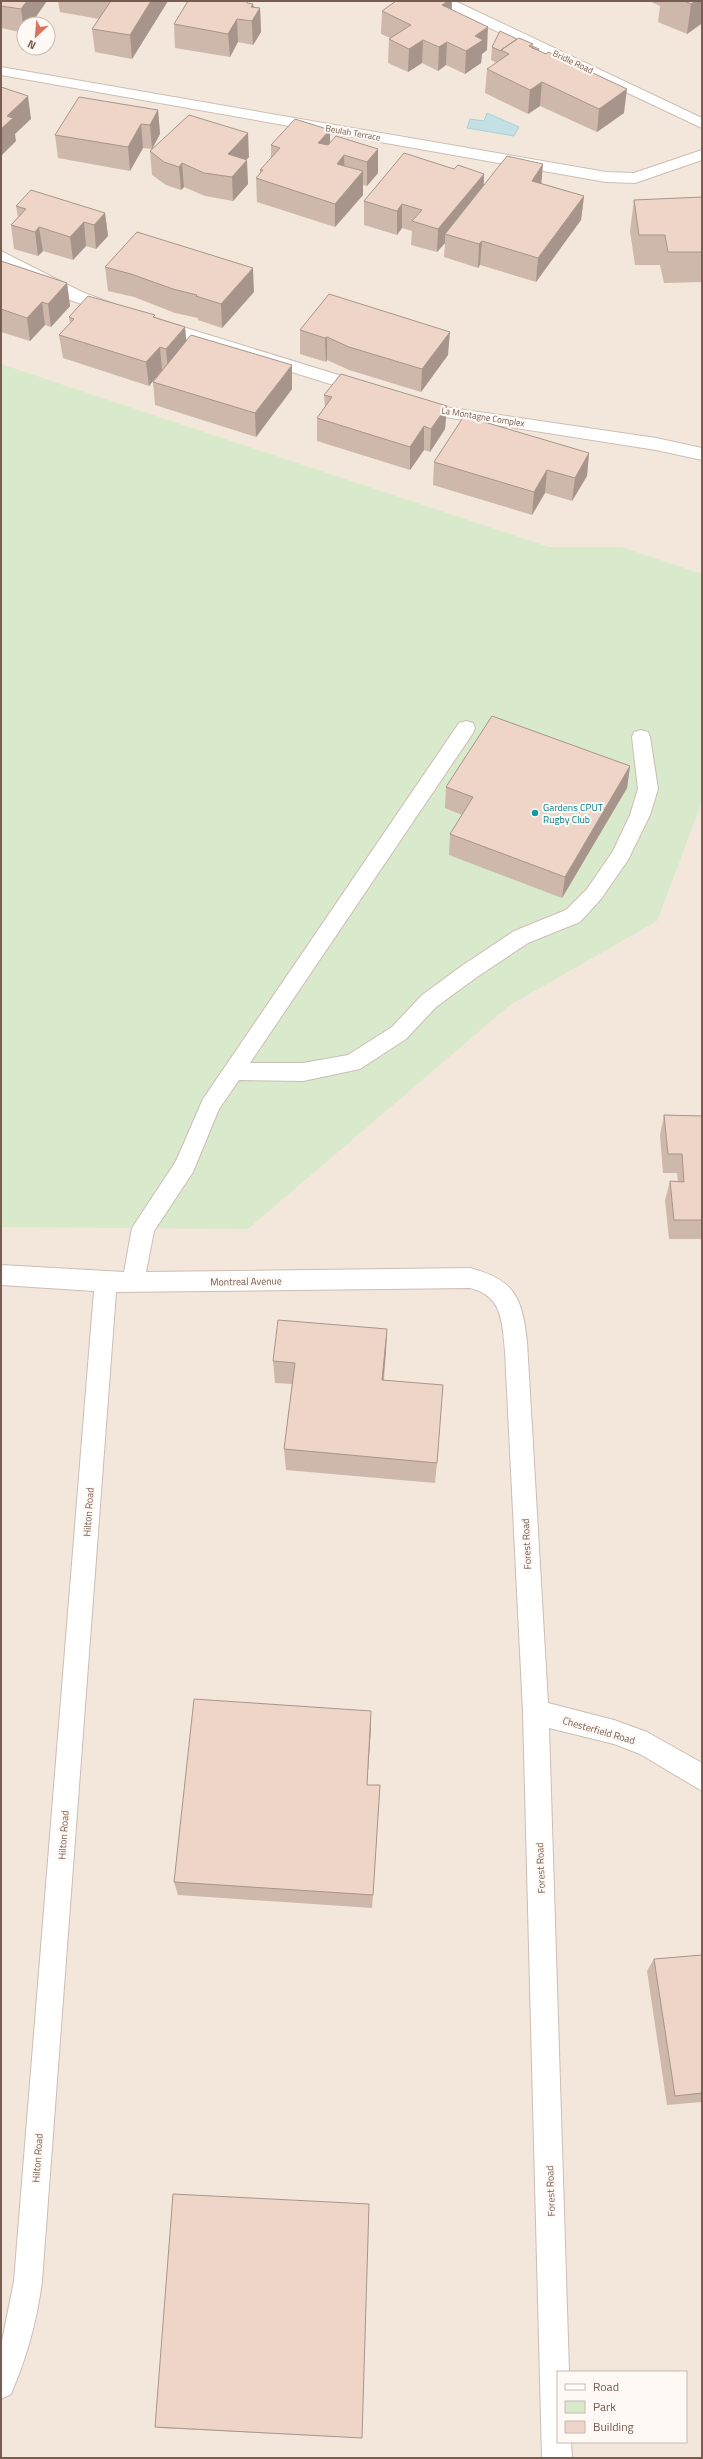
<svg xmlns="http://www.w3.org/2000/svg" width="703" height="2459" font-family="'Titillium Web',sans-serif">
  <rect width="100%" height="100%" fill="#fbf5ed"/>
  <path fill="#f3e7dc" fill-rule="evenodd" d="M1 1H702V2458H1ZM24 24H48V48H24ZM558 2372H686V2442H558Z"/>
  <path fill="#d9e9cc" d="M1 364 549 547H622L702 574V802L657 921 510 1005 248 1229 1 1227Z"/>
  <path fill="#c3e1e4" stroke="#aad1d5" d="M487 113 519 127 514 136 467 128 470 119 484 121Z"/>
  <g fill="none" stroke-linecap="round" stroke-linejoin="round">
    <g stroke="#cdbdb3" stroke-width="2">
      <path id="minor" d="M437 1H455L702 118V128L439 4Z
        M1 67 606 172 634 173 702 150V160L635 183 606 182 1 75Z
        M1 251 82 292 119 306 121 310 119 314 113 315 70 300 1 262Z
        M157 319 371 385 373 389 371 393H359L151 328 149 324 151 320Z
        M417 400 445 407 656 438 702 448V460L656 450 445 417 411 409 409 405 411 401Z
        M466 721 473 723 475 728 473 733 250 1063H303L348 1055 392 1027 422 995 463 965 514 931 566 910 587 889 613 851 630 815 638 789 632 737 634 732 641 730 648 732 650 737 658 789 650 815 628 860 601 899 580 922 528 943 477 977 436 1007 406 1039 360 1069 303 1081 239 1080 219 1109 193 1172 154 1231 146 1272 470 1268C515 1280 522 1297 527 1342L548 1703 614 1720 647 1732 702 1763V1791L640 1754 614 1744 549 1728 569 2372H558V2442H571L572 2458H542L523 1712 505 1351C502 1322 503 1296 470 1288L116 1292 42 2281C37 2321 27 2357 11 2394L1 2399V2346L14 2281 94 1291 1 1285V1265L124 1272 132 1228 176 1161 203 1099 459 723Z"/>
    </g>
    <use href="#minor" fill="#fff" fill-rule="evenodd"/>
  </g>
  <path fill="#ceb7ab" d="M1 1H47L24 24V33L1 28Z
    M58 1H168L132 59 95 52 92 29 99 19 60 12Z
    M452 1V9L487 50 482 54 481 63 465 74 446 65 438 71 422 63 408 72 388 63 389 39 390 38 381 34 382 11Z
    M649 1H702V24H701L687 34 658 22 660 6Z
    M253 4 254 7 260 8 261 32 253 45 238 42 230 57 175 48 174 24Z
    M517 39 533 44 532 46 624 113 597 132 540 106 528 114 485 93 487 69 497 63 491 60 492 47Z
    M158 110 160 134 152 149 143 148 130 171 58 158 55 135Z
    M330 130V143L378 149V173L367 186 363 185V195L335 227 257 202 256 178 260 173V170L271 158V145Z
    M150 151 249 157 246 160 248 184 233 201 205 196 184 187 181 190 166 185 152 175Z
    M454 169 484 174V185L541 183 584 196 581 220 536 282 480 265 478 268 444 257 445 243 437 252 411 245 412 231 402 228 397 235 364 225V201Z
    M702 197V282L664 283 660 265H635L630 231 634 200Z
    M16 206 105 213 108 236 96 249 86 246 73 260 43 251 38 256 14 249 11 225 18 217Z
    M1 261 67 283 70 306 51 327 45 325 30 341 1 332Z
    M105 267 254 292 222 328 198 320V318L175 313 134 297 108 291Z
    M69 317H155L185 327 186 340 292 389 256 437 155 405 153 382 162 370 149 386 63 358 59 335 70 323Z
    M300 330 448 355 421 392 349 370 327 360 326 362 300 354Z
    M324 395 447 406 445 429 430 452 424 450 410 470 317 441V418L325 407Z
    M589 453 587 476 572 501 545 493 532 515 433 485 434 462Z
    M630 766 627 788 562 898 449 855 450 834 462 815 445 808 446 787Z
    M664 1115 702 1116V1239H669L665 1200 670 1181 678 1182 677 1173H663L660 1135Z
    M387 1329 386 1351 384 1380 437 1463 435 1483 286 1470 284 1449 292 1384 275 1383 273 1361Z
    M371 1727 367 1785 379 1800 372 1908 178 1895 174 1882Z
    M702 1955V2102L667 2105 647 1971 654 1959Z
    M155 2427 362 2438 160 2428Z"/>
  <path fill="#a7958b" d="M27 1H47L31 24H24V31L21 9Z
    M151 1H168L132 59 130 35Z
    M448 1H452L451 22 442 5Z
    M695 1H702V14L701 24 687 34 691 4Z
    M253 4 254 18 260 8 261 32 253 45 251 7Z
    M237 19 238 42 230 57 228 34Z
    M488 27 487 50 482 54 481 63 465 74 466 51 475 36Z
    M423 40 422 63 408 72 409 49Z
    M447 42 446 65 438 71 439 47Z
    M542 82 540 106 528 114 530 90Z
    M627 89 624 113 597 132 599 109Z
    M28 96 31 119 15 134 16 141 1 156V129L7 116Z
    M158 110 160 134 152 149 150 125Z
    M141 124 143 148 130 171 128 147Z
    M330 130V154L318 143Z
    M248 133 249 157 230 177 228 154Z
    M378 149V173L367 186V162Z
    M344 155 345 179 337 164Z
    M247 160 248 184 233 201 232 177Z
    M182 163 184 187 181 190 179 167Z
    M543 164 541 188 532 181Z
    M363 171V195L335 227V204Z
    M484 174 483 198 445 234V243L437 252 438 229Z
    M584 196 581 220 536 282 538 258Z
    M402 204V228L397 235V211Z
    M105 213 108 236 96 249 94 225Z
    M84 222 86 246 73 260 70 237Z
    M39 227 43 251 38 256 35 232Z
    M482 241 480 265 478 268 479 244Z
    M253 268 254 292 222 328 221 304Z
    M67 283 70 306 51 327 48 304Z
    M42 302 45 325 30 341 27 318Z
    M185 327 187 350 168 372 166 349Z
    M450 332 448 355 421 392 422 369Z
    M327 337V360L326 362 325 338Z
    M160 347 162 370 149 386 146 362Z
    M292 365V389L256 437 255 413Z
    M447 406 445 429 430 452 431 429Z
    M424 426V450L410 470V447Z
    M589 453 587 476 572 501 575 478Z
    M547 470 545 493 532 515 534 492Z
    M630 766 627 788 562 898 565 877Z
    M387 1329 386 1351 381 1402 382 1380Z
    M371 1711V1727L366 1800 367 1785Z
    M380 1785 379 1800 372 1908 373 1895Z"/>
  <path fill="#efd5c7" stroke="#a7958b" d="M1 1H27L21 9 1 6Z
    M111 1H151L130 35 92 29Z
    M188 1H247V3L253 4 251 7 260 8 252 21 237 19 228 34 174 24Z
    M396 1H448L442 5 488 27 475 36 483 40 466 51 447 42 439 47 423 40 409 49 389 39 411 25 382 11Z
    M684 1H695L691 4Z
    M500 31 517 39 501 50V51L492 47Z
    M519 38 533 44 529 46 546 54 548 52 627 89 599 109 542 82 530 90 487 69 509 54 501 50Z
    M532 46 539 49 538 50 532 48Z
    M1 87 28 96 7 116 13 118 1 129Z
    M79 97 158 110 150 125 141 124 128 147 55 135Z
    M189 115 248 133 228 154 247 160 232 177 204 173 182 163 179 167 164 162 150 151Z
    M295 119 330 130 318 143 328 145 336 136 378 149 367 162 344 155 337 164 363 171 335 204 256 178 263 170H260L280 148 271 145Z
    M404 153 454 169 458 165 484 174 438 229 412 221 422 210 402 204 397 211 364 201Z
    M507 156 543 164 532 181 584 196 538 258 482 241 479 244 445 234Z
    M31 190 105 213 94 225 84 222 70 237 39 227 35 232 11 225 26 209 16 206Z
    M702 197V252H668L665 235H639L634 200Z
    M137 232 253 268 221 304 196 296 197 295 173 289 131 274 105 267Z
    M1 261 67 283 48 304 42 302 27 318 1 309Z
    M329 294 450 332 422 369 349 347 327 337 325 338 300 330Z
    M88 296 155 315 153 317 185 327 166 349 160 347 146 362 59 335 74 319 69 317Z
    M191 335 292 365 255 413 153 382Z
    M341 374 447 406 431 429 424 426 410 447 317 418 332 397 324 395Z
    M464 416 589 453 575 478 547 470 534 492 434 462Z
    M492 716 630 766 565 877 450 834 473 797 446 787Z
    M664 1115 702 1116V1220H674L670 1181 684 1182 682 1154H668Z
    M278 1320 387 1329 382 1380 443 1385 437 1463 284 1449 295 1363 273 1361Z
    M194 1699 371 1711 367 1785H380L373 1895 174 1882Z
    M702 1955V2093L675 2096 654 1959Z
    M173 2194 369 2204 362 2438 155 2427Z"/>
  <circle fill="#0f9aa8" stroke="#fef9f4" stroke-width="1.5" cx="535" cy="813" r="4"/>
  <g text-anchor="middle" stroke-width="4" stroke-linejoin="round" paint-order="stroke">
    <g font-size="9" fill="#765c51" stroke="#fef9f4">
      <text transform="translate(573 62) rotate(25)" y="3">Bridle Road</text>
      <text transform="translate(353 133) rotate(10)" y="3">Beulah Terrace</text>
      <text transform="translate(483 417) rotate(9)" y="3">La Montagne Complex</text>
    </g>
    <g font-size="10" fill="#0d838f" stroke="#fef9f4" text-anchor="start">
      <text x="543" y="811">Gardens CPUT<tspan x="543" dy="12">Rugby Club</tspan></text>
    </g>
    <g font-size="10" fill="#765c51" stroke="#fef9f4">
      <text transform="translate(246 1281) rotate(-1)" y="4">Montreal Avenue</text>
      <text transform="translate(88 1512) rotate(-86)" y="4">Hilton Road</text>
      <text transform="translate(526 1544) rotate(-93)" y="4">Forest Road</text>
      <text transform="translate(599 1730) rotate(16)" y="4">Chesterfield Road</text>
      <text transform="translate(63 1835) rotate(-86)" y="4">Hilton Road</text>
      <text transform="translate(540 1868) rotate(-92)" y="4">Forest Road</text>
      <text transform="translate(37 2158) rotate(-86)" y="4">Hilton Road</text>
      <text transform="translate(550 2191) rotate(-92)" y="4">Forest Road</text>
    </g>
  </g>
  <rect width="703" height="2459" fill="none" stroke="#765c51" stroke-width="4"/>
  <rect x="557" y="2371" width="130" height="72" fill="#fef9f4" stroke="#c8bab3"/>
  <rect x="565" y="2384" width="20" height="6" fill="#ffffff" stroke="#c8bab3"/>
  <text x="593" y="2391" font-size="12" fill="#765c51">Road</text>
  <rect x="565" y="2401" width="20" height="12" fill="#d9e9cc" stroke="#c8bab3"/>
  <text x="593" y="2411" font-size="12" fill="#765c51">Park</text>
  <rect x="565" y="2421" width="20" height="12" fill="#efd5c7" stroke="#c8bab3"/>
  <text x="593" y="2431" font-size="12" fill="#765c51">Building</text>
  <g transform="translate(36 36) rotate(206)"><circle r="19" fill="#fef9f4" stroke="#c8bab3"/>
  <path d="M0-3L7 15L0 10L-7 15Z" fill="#da735e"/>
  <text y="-6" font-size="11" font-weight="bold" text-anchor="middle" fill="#765c51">N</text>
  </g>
</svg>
